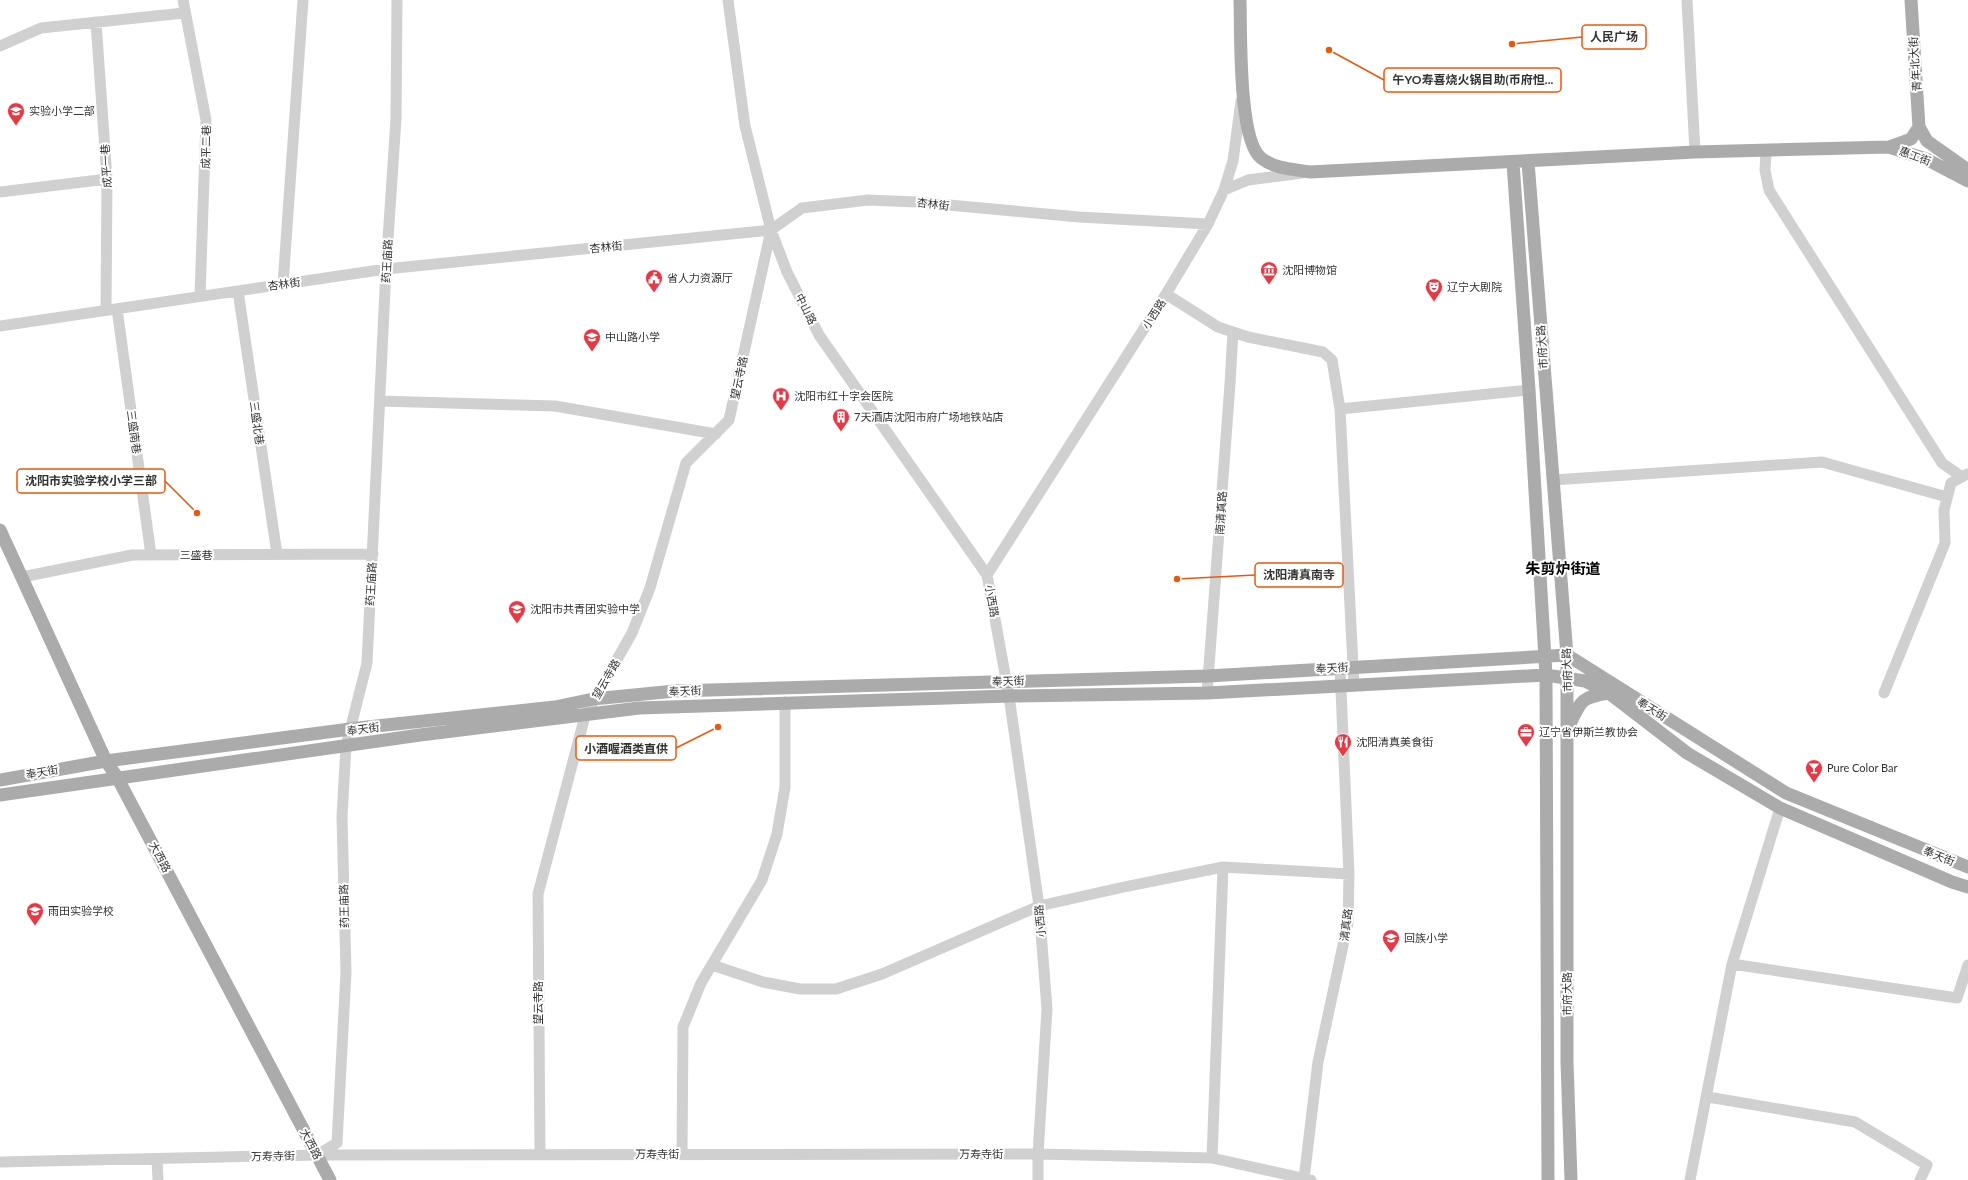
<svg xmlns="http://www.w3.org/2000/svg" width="1968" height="1180" font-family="Lato,'Noto Sans SC',sans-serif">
  <rect width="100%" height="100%" fill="#fff"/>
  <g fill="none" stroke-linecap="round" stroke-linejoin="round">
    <path stroke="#d0d0d0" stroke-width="11" d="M183 0 206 120 200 296
      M728 0 745 126 771 230 787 272 819 335 987 575
      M1687 0 1695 152
      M96 22 107 179 106 310
      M0 46 41 28 184 13
      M1766 152 1765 170 1769 190 1942 463 1962 477
      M1224 190 1248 180 1302 173
      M0 192 107 179
      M283 284 303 0
      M238 291 277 554
      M1166 294 1218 327 1248 337 1323 352 1332 360 1340 409 1354 685
      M117 309 151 555
      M0 326 386 269 771 230 802 208 868 200 916 202 1079 217 1208 224
      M380 401 555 406 716 434
      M1340 409 1529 390
      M1553 480 1822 462 1947 497
      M22 577 132 555 373 554
      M1207 693 1230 384 1233 332
      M1884 693 1945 543 1944 510 1951 483 1967 474
      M1732 964 1957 998 1968 965
      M712 965 763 982 800 989H836L882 974 1039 906 1124 887 1223 867 1349 874
      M1708 1097 1855 1122 1927 1165 1920 1180
      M540 1154 538 894 585 716 632 633 650 588 686 463 729 420 771 230
      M682 1154 683 1027 701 983 762 880 777 834 785 787V702
      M317 1155 337 1143 346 972 342 817 346 746 367 663 386 269 396 119 397 0
      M1212 1158 1223 867
      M157 1159 158 1180
      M0 1162 317 1155 1038 1154 1212 1158 1311 1180
      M1304 1179 1318 1062 1348 922 1349 874 1340 668
      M1038 1180V1154L1047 1009 1039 906 1009 696 987 575 1166 294 1208 224 1224 190 1233 161 1241 101
      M1690 1180 1732 964 1780 808"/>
    <path stroke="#ababab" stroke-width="13" d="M1240 0C1241 30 1238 140 1261 158 1275 169 1293 169 1310 172L1695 152 1889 147 1911 139 1919 127
      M1911 0 1919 127 1927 141 1968 170
      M1889 147 1926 159 1968 181
      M1528 162 1567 655V1062L1571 1180
      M1513 163 1529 390 1546 675 1548 1180
      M0 530 106 761 117 777 330 1180
      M1570 724C1581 700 1582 697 1609 693
      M0 780 106 761 358 728 555 707 593 699 675 691 1208 676 1567 655 1786 793 1968 867
      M0 795 420 735 639 708 1009 696 1207 693 1546 675 1585 681 1609 693 1687 753 1780 808 1952 882 1968 887"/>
  </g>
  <defs>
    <g id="school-pin" transform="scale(0.9)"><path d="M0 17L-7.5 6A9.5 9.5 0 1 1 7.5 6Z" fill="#e63946" stroke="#fff"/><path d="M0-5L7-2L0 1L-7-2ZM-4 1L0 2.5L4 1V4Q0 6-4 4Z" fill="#fff"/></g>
    <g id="museum-pin" transform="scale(0.9)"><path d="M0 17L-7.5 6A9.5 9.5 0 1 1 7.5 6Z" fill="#e63946" stroke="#fff"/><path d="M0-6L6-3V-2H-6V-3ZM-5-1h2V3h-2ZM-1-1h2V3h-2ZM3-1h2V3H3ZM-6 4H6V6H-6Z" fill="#fff"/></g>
    <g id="civic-pin" transform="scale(0.9)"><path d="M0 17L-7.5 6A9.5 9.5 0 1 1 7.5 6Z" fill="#e63946" stroke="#fff"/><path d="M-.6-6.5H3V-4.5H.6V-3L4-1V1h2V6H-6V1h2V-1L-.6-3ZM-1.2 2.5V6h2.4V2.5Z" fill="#fff"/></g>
    <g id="theatre-pin" transform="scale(0.9)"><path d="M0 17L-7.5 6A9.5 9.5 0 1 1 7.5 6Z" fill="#e63946" stroke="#fff"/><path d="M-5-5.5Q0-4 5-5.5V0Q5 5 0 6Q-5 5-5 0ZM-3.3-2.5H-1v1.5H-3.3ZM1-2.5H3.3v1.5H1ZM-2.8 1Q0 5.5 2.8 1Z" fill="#fff"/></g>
    <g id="hospital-pin" transform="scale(0.9)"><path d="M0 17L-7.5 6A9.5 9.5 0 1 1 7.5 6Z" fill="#e63946" stroke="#fff"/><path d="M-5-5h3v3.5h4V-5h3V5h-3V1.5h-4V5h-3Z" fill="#fff"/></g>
    <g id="building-pin" transform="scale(0.9)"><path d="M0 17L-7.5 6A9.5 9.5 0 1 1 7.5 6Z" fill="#e63946" stroke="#fff"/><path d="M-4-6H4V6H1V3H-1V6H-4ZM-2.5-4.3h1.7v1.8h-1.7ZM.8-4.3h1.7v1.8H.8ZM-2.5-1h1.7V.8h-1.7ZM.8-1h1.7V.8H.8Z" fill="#fff"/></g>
    <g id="office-pin" transform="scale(0.9)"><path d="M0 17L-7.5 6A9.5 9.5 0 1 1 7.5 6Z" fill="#e63946" stroke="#fff"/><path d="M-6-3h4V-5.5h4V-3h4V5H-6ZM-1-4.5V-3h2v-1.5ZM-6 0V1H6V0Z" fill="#fff"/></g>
    <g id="restaurant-pin" transform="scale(0.9)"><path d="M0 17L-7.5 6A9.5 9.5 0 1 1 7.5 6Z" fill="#e63946" stroke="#fff"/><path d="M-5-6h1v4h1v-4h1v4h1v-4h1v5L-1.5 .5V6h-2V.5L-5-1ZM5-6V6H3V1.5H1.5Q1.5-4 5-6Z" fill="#fff"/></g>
    <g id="bar-pin" transform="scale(0.9)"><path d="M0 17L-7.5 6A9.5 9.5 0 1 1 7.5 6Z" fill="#e63946" stroke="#fff"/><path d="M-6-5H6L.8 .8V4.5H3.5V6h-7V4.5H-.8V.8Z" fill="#fff"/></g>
  </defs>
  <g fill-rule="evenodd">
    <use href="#school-pin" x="16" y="111"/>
    <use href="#museum-pin" x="1269" y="270"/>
    <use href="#civic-pin" x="654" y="278"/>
    <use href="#theatre-pin" x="1434" y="287"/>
    <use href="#school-pin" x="592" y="337"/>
    <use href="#hospital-pin" x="781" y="396"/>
    <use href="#building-pin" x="841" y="417"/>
    <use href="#school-pin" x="517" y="609"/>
    <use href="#office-pin" x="1526" y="732"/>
    <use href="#restaurant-pin" x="1343" y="742"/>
    <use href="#bar-pin" x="1814" y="768"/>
    <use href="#school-pin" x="35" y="911"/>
    <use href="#school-pin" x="1391" y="938"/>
  </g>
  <g text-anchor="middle" stroke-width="4" stroke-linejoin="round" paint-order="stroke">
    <g font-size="11" fill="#333" stroke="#fff">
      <text transform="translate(1915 64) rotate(-94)" y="4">青年北大街</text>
      <text transform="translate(206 147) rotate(-89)" y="4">成平二巷</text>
      <text transform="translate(1915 156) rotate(20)" y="4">惠工街</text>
      <text transform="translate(106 166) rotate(-93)" y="4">成平一巷</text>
      <text transform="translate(933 204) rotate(7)" y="4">杏林街</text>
      <text transform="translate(606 247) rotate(-6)" y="4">杏林街</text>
      <text transform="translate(387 261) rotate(-87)" y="4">药王庙路</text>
      <text transform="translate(284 284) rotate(-8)" y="4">杏林街</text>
      <text transform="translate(806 309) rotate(63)" y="4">中山路</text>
      <text transform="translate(1154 314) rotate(-57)" y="4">小西路</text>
      <text transform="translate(1542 347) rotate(-94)" y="4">市府大路</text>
      <text transform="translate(739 378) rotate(-78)" y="4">望云寺路</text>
      <text transform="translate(257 423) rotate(82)" y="4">三盛北巷</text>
      <text transform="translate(134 432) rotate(82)" y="4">三盛南巷</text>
      <text transform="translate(1221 513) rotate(-86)" y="4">南清真路</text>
      <text x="196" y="559">三盛巷</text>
      <text transform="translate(371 584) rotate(-87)" y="4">药王庙路</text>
      <text transform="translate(992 601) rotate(80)" y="4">小西路</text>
      <text transform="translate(1332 668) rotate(-3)" y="4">奉天街</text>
      <text transform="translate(1567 670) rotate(-92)" y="4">市府大路</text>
      <text transform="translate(606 679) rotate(-60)" y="4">望云寺路</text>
      <text transform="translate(1008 681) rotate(-2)" y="4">奉天街</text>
      <text transform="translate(685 691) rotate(-3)" y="4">奉天街</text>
      <text transform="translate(1652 709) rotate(32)" y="4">奉天街</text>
      <text transform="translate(363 729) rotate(-8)" y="4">奉天街</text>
      <text transform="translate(42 772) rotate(-10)" y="4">奉天街</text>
      <text transform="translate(1939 856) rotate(22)" y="4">奉天街</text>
      <text transform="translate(160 857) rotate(62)" y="4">大西路</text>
      <text transform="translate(344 906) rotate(-91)" y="4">药王庙路</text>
      <text transform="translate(1040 921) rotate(-95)" y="4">小西路</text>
      <text transform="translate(1346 925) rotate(-83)" y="4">清真路</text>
      <text transform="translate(1567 994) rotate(-90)" y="4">市府大路</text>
      <text transform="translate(538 1003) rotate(-90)" y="4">望云寺路</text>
      <text transform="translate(311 1144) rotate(62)" y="4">大西路</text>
      <text x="657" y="1158">万寿寺街</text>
      <text x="981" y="1158">万寿寺街</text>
      <text transform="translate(273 1156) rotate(-1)" y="4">万寿寺街</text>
    </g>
    <g font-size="11" fill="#333" stroke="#fff" text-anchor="start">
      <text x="29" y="115">实验小学二部</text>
      <text x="1282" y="274">沈阳博物馆</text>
      <text x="667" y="282">省人力资源厅</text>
      <text x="1447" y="291">辽宁大剧院</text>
      <text x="605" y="341">中山路小学</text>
      <text x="794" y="400">沈阳市红十字会医院</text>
      <text x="854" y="421">7天酒店沈阳市府广场地铁站店</text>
      <text x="530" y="613">沈阳市共青团实验中学</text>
      <text x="1539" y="736">辽宁省伊斯兰教协会</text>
      <text x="1356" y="746">沈阳清真美食街</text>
      <text x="1827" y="772">Pure Color Bar</text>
      <text x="48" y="915">雨田实验学校</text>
      <text x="1404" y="942">回族小学</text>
    </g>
    <g font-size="15" font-weight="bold" fill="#000" stroke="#fff">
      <text x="1563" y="574">朱剪炉街道</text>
    </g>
  </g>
  <path fill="none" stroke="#e8590c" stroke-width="1.5" d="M1512 44L1582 37M1329 50L1384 80M197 513L165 481M1177 579L1255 575M718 727L676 748"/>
  <g fill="#e8590c" stroke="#fff" stroke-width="1.5">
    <circle cx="1512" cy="44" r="4"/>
    <circle cx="1329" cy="50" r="4"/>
    <circle cx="197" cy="513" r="4"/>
    <circle cx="1177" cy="579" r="4"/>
    <circle cx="718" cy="727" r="4"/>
  </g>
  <g fill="#fff" stroke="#e8590c" stroke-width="1.5">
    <rect x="1582" y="25" width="64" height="24" rx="4"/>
    <rect x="1384" y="68" width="177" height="24" rx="4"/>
    <rect x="17" y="469" width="148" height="24" rx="4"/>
    <rect x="1255" y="563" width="88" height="24" rx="4"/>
    <rect x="576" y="736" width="100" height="24" rx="4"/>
  </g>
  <g font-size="12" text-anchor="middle" font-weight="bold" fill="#333">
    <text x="1614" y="41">人民广场</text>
    <text x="1473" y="84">午YO寿喜烧火锅目助(币府怛...</text>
    <text x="91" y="485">沈阳市实验学校小学三部</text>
    <text x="1299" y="579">沈阳清真南寺</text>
    <text x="626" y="753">小酒喔酒类直供</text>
  </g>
</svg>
